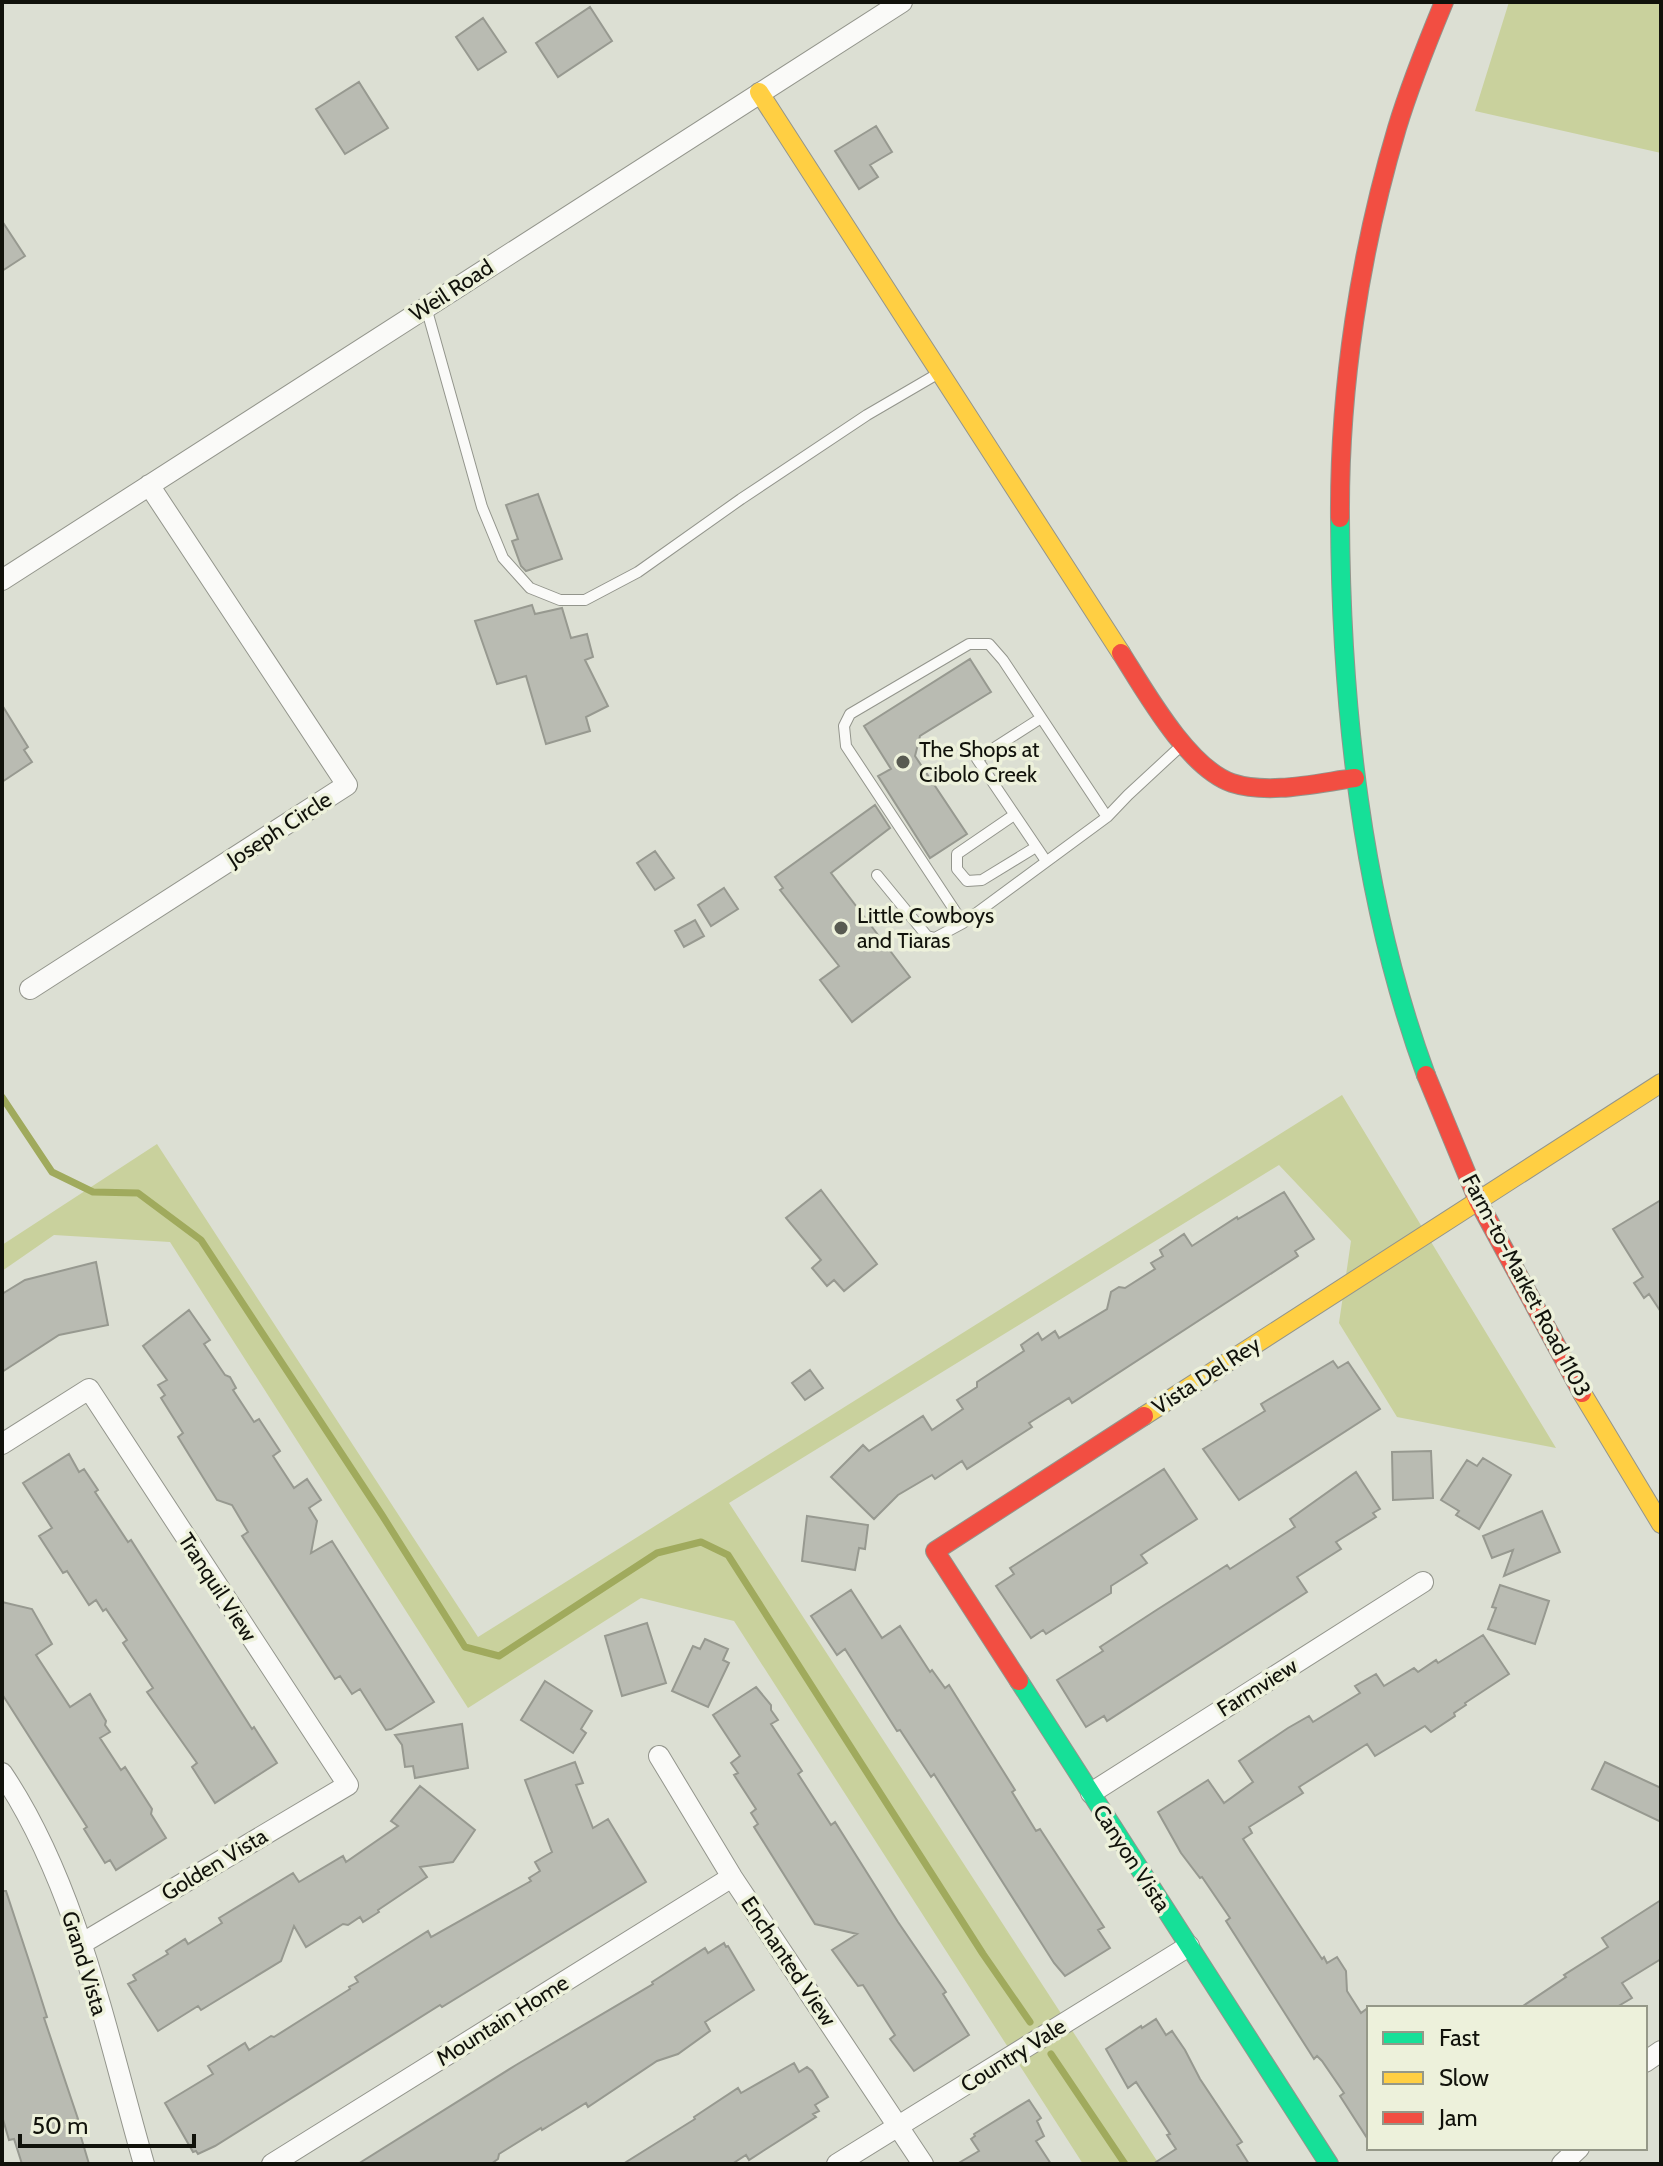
<svg xmlns="http://www.w3.org/2000/svg" width="1663" height="2166" font-family="Cabin,sans-serif">
  <rect width="100%" height="100%" fill="#dcdfd3"/>
  <path fill="#c9d19d" d="M1509 2H1661V153L1475 111Z
    M1342 1095 1556 1448 1397 1417 1339 1323 1351 1241 1279 1165 729 1503 1159 2164H1083L734 1621 641 1598 468 1708 170 1242 54 1235 2 1271V1245L157 1144 478 1637Z"/>
  <g fill="none" stroke-linecap="round" stroke-linejoin="round">
    <path stroke="#a0aa5d" stroke-width="7" d="M2 1097 52 1172 93 1192 138 1193 201 1240 382 1515 465 1647 499 1656 657 1553 701 1542 728 1555 983 1954 1030 2022
      M1051 2054 1125 2164"/>
  </g>
  <path fill="#b9bbb2" stroke="#979990" stroke-width="2" d="M590 7 612 41 558 77 536 43Z
    M483 18 506 52 478 70 456 37Z
    M359 82 388 128 345 154 316 109Z
    M876 126 892 152 870 165 878 177 859 189 835 151Z
    M2 221 25 256 2 271Z
    M538 494 562 559 526 571 521 566 512 541 518 539 506 505Z
    M532 605 535 614 562 608 571 638 587 634 593 657 585 660 608 706 586 717 590 731 546 744 526 676 497 684 475 621Z
    M970 659 991 692 920 736 915 756 967 834 930 858 878 776 891 769 864 726Z
    M2 705 28 747 24 750 32 762 2 782Z
    M875 805 890 828 831 873 910 977 852 1022 820 980 839 966 780 890 783 888 775 877Z
    M655 851 674 878 655 890 637 863Z
    M724 888 738 909 711 926 698 905Z
    M695 920 704 936 684 947 675 931Z
    M821 1190 877 1264 844 1291 834 1280 827 1286 812 1268 821 1260 786 1218Z
    M1284 1192 1314 1239 1295 1251 1298 1256 1072 1403 1069 1398 1029 1423 1032 1427 967 1469 962 1461 935 1479 932 1475 898 1495 874 1519 831 1477 863 1445 869 1451 923 1416 932 1430 963 1409 957 1400 977 1387V1382L1024 1351 1021 1345 1038 1333 1042 1340 1055 1331 1059 1338 1107 1309 1111 1292 1119 1287 1125 1288 1155 1269 1151 1263 1163 1256 1160 1250 1184 1234 1192 1246 1237 1217 1238 1219Z
    M1661 1200V1312L1649 1294 1644 1298 1634 1283 1643 1277 1613 1229Z
    M96 1262 108 1325 59 1335 2 1372V1294L25 1280Z
    M189 1310 210 1340 204 1344 225 1375 230 1377 236 1388 233 1390 254 1422 259 1419 280 1451 273 1456 294 1488 307 1479 321 1500 309 1508 317 1521 311 1553 332 1541 434 1702 391 1729 386 1730 360 1689 352 1694 340 1676 335 1679 242 1536 248 1532 232 1505 217 1500 178 1437 183 1433 161 1398 165 1395 158 1385 167 1380 143 1346Z
    M1333 1361 1338 1368 1348 1362 1380 1409 1239 1500 1203 1449 1265 1411 1261 1404Z
    M810 1370 823 1388 805 1400 792 1383Z
    M1431 1451 1433 1498 1393 1500 1392 1452Z
    M69 1454 79 1472 84 1469 98 1490 95 1492 128 1542 131 1540 252 1729 254 1727 277 1763 215 1803 192 1767 197 1763 147 1692 153 1688 123 1643 127 1640 106 1609 103 1611 96 1600 89 1605 67 1571 63 1573 39 1536 52 1528 23 1483Z
    M1483 1458 1511 1475 1479 1529 1456 1515 1459 1511 1441 1500 1467 1460 1477 1466Z
    M1164 1469 1197 1519 1141 1555 1147 1563 1111 1586V1593L1046 1634 1043 1630 1031 1638 996 1586 1014 1574 1010 1568Z
    M1356 1472 1380 1509 1373 1513 1376 1517 1336 1542 1341 1549 1297 1577 1307 1592 1107 1721 1104 1716 1086 1727 1057 1680 1103 1651 1100 1647 1155 1611 1227 1565 1230 1569 1295 1527 1290 1519Z
    M1542 1511 1560 1552 1504 1576 1513 1550 1492 1558 1483 1536Z
    M807 1516 868 1525 865 1549 859 1548 855 1570 802 1561Z
    M1500 1585 1549 1601 1535 1644 1488 1629 1496 1608 1492 1607Z
    M851 1590 882 1638 900 1626 930 1672 932 1670 945 1688 949 1685 1015 1790 1012 1792 1036 1831 1040 1829 1104 1927 1098 1930 1110 1948 1065 1976 1054 1963 934 1774 931 1777 900 1730 897 1731 845 1649 837 1655 811 1616Z
    M2 1602 32 1609 52 1644 36 1655 70 1707 90 1694 106 1721 105 1725 110 1732 100 1738 121 1770 125 1767 152 1809 151 1814 166 1838 116 1870 110 1860 105 1863 84 1829 87 1827 2 1694Z
    M647 1623 666 1683 622 1696 605 1636Z
    M1483 1635 1509 1674 1465 1703 1466 1705 1454 1713 1455 1716 1431 1732 1425 1726 1375 1756 1367 1744 1299 1787 1303 1793 1249 1827 1252 1833 1243 1839 1322 1959 1324 1957 1327 1963 1337 1957 1346 1971 1347 1991 1361 2013 1369 2007V2141L1340 2096 1344 2093 1322 2061 1317 2056 1314 2059 1226 1921 1230 1918 1202 1877 1200 1878 1181 1853 1158 1812 1208 1780 1224 1803 1253 1782 1239 1761 1288 1728 1309 1716 1313 1722 1360 1693 1355 1686 1376 1674 1384 1686 1414 1668 1418 1672 1436 1660 1438 1663Z
    M705 1639 728 1649 723 1660 729 1663 708 1707 672 1691 693 1646 700 1649Z
    M545 1681 592 1711 581 1729 586 1733 573 1753 521 1720Z
    M756 1687 771 1705V1710L778 1720 771 1724 802 1771 798 1774 831 1825 835 1822 898 1922 946 1992 943 1994 969 2035 914 2071 890 2039 895 2035 863 1985 858 1986 832 1950 857 1934 815 1924 754 1827 758 1824 751 1813 756 1809 734 1775 738 1773 731 1763 740 1756 713 1715Z
    M462 1724 468 1768 415 1778 413 1766 405 1767 402 1745 395 1735Z
    M575 1762 583 1783 576 1785 593 1828 608 1819 646 1882 442 2007 440 2005 215 2146 198 2154 196 2151 193 2152 165 2103 213 2074 208 2066 245 2043 249 2050 271 2036 274 2037 350 1989 349 1987 358 1982 355 1977 428 1931 431 1937 531 1881 529 1878 540 1871 535 1862 552 1852 525 1780Z
    M1605 1762 1661 1788V1822L1592 1789Z
    M420 1786 475 1830 453 1862 420 1867 427 1877 378 1910 379 1912 363 1922 360 1917 348 1925 343 1924 306 1947 294 1926 281 1961 201 2010 198 2006 158 2031 128 1984 136 1980 133 1975 168 1954 166 1951 185 1939 188 1944 222 1923 219 1918 293 1873 299 1882 343 1856 346 1862 398 1826 391 1821Z
    M2 1891H6L34 1976 47 2017 44 2018 78 2119 76 2120 89 2164H22L14 2139 9 2140 2 2116Z
    M1661 1900V1959L1622 1983 1632 1998 1615 2008H1520L1566 1977 1564 1975 1608 1947 1602 1938Z
    M724 1943 726 1947 728 1946 754 1990 705 2022 710 2031 678 2054 657 2061 588 2107 586 2103 542 2130 541 2128 499 2154 498 2159 491 2164H358L516 2065 653 1984 652 1982 705 1948 708 1953Z
    M1156 2019 1166 2035 1172 2031 1185 2050 1200 2079 1242 2142 1237 2145 1249 2164H1153L1176 2149 1167 2135 1170 2134 1136 2082 1128 2088 1106 2049 1141 2026 1142 2028Z
    M794 2063 799 2072 807 2067 812 2071 828 2097 815 2105 819 2111 813 2114 816 2117 749 2160 746 2155 732 2164H623L695 2119 694 2117 738 2088 741 2093Z
    M1029 2100 1041 2118 1037 2121 1044 2136 1036 2141 1051 2164H957L979 2151 971 2139 975 2136 974 2134Z"/>
  <g fill="none" stroke-linecap="round" stroke-linejoin="round">
    <g stroke="#93958c" stroke-width="12">
      <path id="lane" d="M426 307 482 507 503 558 530 588 560 600H585L638 572 741 499 867 415 939 373
        M1041 718 977 759 1046 861
        M1014 815 957 854V869L967 881 982 880 1036 847
        M877 875 927 936 935 938 963 923 1107 817 1128 795 1182 745
        M963 923 846 746 844 726 850 714 969 644H989L1003 660 1107 817"/>
    </g>
    <g stroke="#93958c" stroke-width="22">
      <path id="street" d="M2 580 902 2
        M30 989 347 785 149 485
        M2 1444 89 1389 348 1785 81 1944
        M659 1756 732 1877 923 2164
        M2 1773C77 1884 107 2035 144 2164
        M1091 1793 1423 1582
        M1645 2062 1661 2051
        M272 2164 732 1877
        M837 2164 1189 1946
        M1562 2164 1579 2148"/>
    </g>
    <g stroke="#93958c" stroke-width="20">
      <path id="fast" d="M1340 518C1341 705 1361 898 1426 1075
        M1019 1681 1329 2164"/>
    </g>
    <g stroke="#93958c" stroke-width="20">
      <path id="slow" d="M759 92 1121 653
        M1582 1393 1661 1524
        M1144 1416 1661 1083"/>
    </g>
    <g stroke="#93958c" stroke-width="20">
      <path id="jam" d="M1340 518C1339 388 1360 252 1397 128 1410 85 1427 43 1444 2
        M1121 653C1145 691 1188 768 1232 783 1269 795 1317 783 1355 778
        M1426 1075 1478 1201 1582 1393
        M1019 1681 935 1551 1144 1416"/>
    </g>
    <use href="#lane" stroke="#fafaf8" stroke-width="10"/>
    <use href="#street" stroke="#fafaf8" stroke-width="20"/>
    <use href="#fast" stroke="#16e098" stroke-width="18"/>
    <use href="#slow" stroke="#ffcf43" stroke-width="18"/>
    <use href="#jam" stroke="#f24e42" stroke-width="18"/>
  </g>
  <g fill="#585a51" stroke="#edf1db" stroke-width="3">
    <circle cx="903" cy="762" r="8"/>
    <circle cx="841" cy="928" r="8"/>
  </g>
  <g text-anchor="middle" stroke-width="7" stroke-linejoin="round" paint-order="stroke">
    <g font-size="22" fill="#11120b" stroke="#edf1db">
      <text transform="translate(451 290) rotate(-33)" y="8">Weil Road</text>
      <text transform="translate(279 829) rotate(-33)" y="8">Joseph Circle</text>
      <text transform="translate(1527 1285) rotate(62)" y="8">Farm-to-Market Road 1103</text>
      <text transform="translate(1206 1375) rotate(-33)" y="8">Vista Del Rey</text>
      <text transform="translate(218 1587) rotate(57)" y="8">Tranquil View</text>
      <text transform="translate(1257 1687) rotate(-32)" y="8">Farmview</text>
      <text transform="translate(1132 1858) rotate(57)" y="8">Canyon Vista</text>
      <text transform="translate(214 1864) rotate(-31)" y="8">Golden Vista</text>
      <text transform="translate(789 1961) rotate(56)" y="8">Enchanted View</text>
      <text transform="translate(85 1963) rotate(73)" y="8">Grand Vista</text>
      <text transform="translate(502 2020) rotate(-32)" y="8">Mountain Home</text>
      <text transform="translate(1013 2055) rotate(-32)" y="8">Country Vale</text>
    </g>
    <g font-size="22" fill="#11120b" stroke="#edf1db" text-anchor="start">
      <text x="919" y="757">The Shops at<tspan x="919" dy="25">Cibolo Creek</tspan></text>
      <text x="857" y="923">Little Cowboys<tspan x="857" dy="25">and Tiaras</tspan></text>
    </g>
  </g>
  <rect width="1663" height="2166" fill="none" stroke="#11120b" stroke-width="8"/>
  <rect x="1367" y="2006" width="280" height="144" fill="#edf1db" stroke="#959888" stroke-width="2"/>
  <rect x="1383" y="2032" width="40" height="12" fill="#16e098" stroke="#959888" stroke-width="2"/>
  <text x="1439" y="2046" font-size="24" fill="#11120b">Fast</text>
  <rect x="1383" y="2072" width="40" height="12" fill="#ffcf43" stroke="#959888" stroke-width="2"/>
  <text x="1439" y="2086" font-size="24" fill="#11120b">Slow</text>
  <rect x="1383" y="2112" width="40" height="12" fill="#f24e42" stroke="#959888" stroke-width="2"/>
  <text x="1439" y="2126" font-size="24" fill="#11120b">Jam</text>
  <path d="M20 2134v12h174v-12" fill="none" stroke="#11120b" stroke-width="4"/>
  <text x="32" y="2134" font-size="24" fill="#11120b" stroke="#edf1db" stroke-width="6" paint-order="stroke">50 m</text>
</svg>
